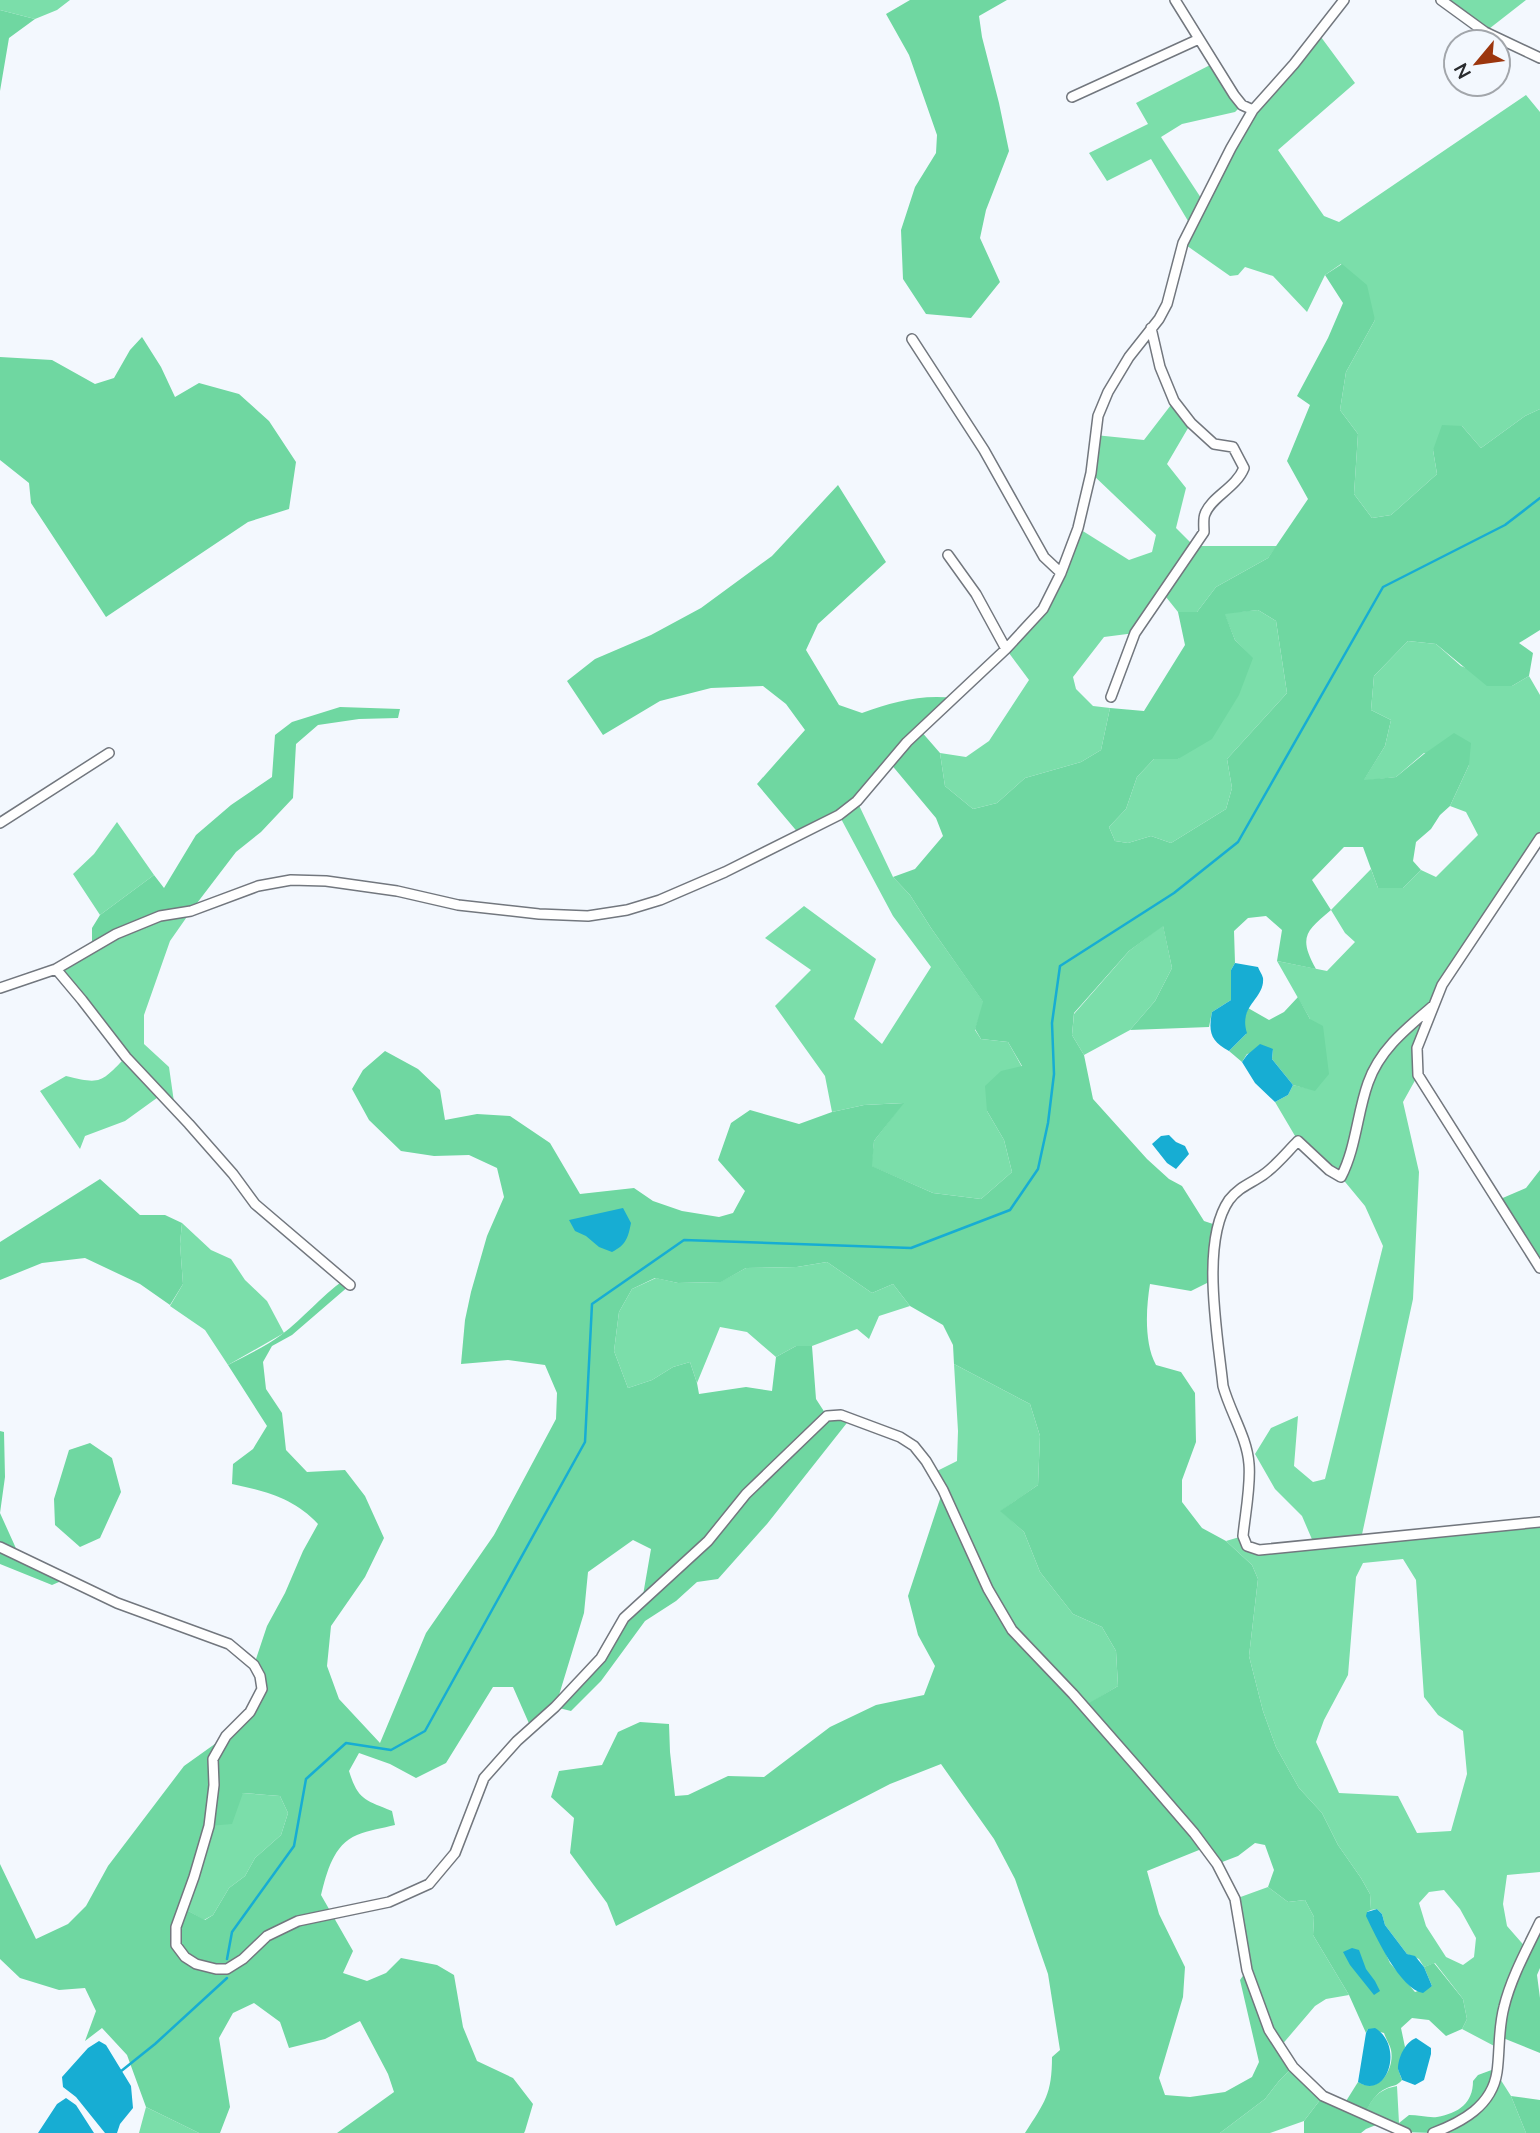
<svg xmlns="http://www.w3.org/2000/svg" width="1540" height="2133" font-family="'Nunito Sans',sans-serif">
  <rect width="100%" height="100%" fill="#f3f8fe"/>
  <path fill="#7bdeaa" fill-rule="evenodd" d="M0 0H70L57 10 35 19 0 10Z
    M1441 0H1526L1485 32Z
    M1318 33 1355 83 1278 150 1324 216 1339 222 1526 95 1540 112V409L1525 416 1481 448 1462 426 1433 450 1437 474 1391 515 1372 518 1354 494 1358 434 1340 410 1346 372 1375 320 1341 264 1325 275 1307 312 1273 276 1245 267 1238 275 1230 276 1183 243 1191 226 1151 159 1107 181 1089 153 1148 124 1136 103 1214 63 1242 105 1235 112 1182 124 1161 137 1203 201 1253 110Z
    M1174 401 1191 423 1167 464 1186 488 1176 528 1194 546H1277L1268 558 1216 587 1197 612H1178L1162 592 1135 633 1104 637 1073 677 1076 689 1093 706 1110 708 1101 750 1081 762 1025 778 997 803 973 809 945 786 940 753 966 757 989 741 1029 680 1006 649 1043 609 1078 528 1129 560 1152 552 1156 535 1091 473 1095 435 1144 440Z
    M1258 610 1276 621 1287 693 1227 759 1232 788 1226 809 1171 843 1151 836 1128 843 1115 841 1109 827 1126 809 1137 777 1154 759H1178L1252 658 1235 640 1224 613Z
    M1408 641 1436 644 1461 666 1512 686 1529 676 1540 695V838L1442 985 1417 1048 1418 1075 1403 1102 1419 1172 1413 1299 1361 1539 1540 1522V1872L1507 1875 1503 1904 1507 1926 1527 1949 1498 2048 1462 2029 1467 2019 1463 1999 1435 1963 1424 1967 1419 1959 1407 1954 1385 1925 1382 1914 1377 1909 1371 1910 1370 1894 1361 1878 1338 1845 1322 1813 1299 1788 1276 1747 1263 1711 1249 1656 1258 1579 1252 1565 1226 1541 1243 1536 1247 1546 1259 1550 1314 1544 1302 1516 1275 1489 1255 1454 1271 1428 1298 1416 1294 1466 1313 1482 1325 1479 1383 1246 1365 1206 1341 1177 1298 1141 1275 1102 1288 1095 1293 1085 1315 1090 1310 1019 1277 961 1327 971 1355 942 1345 933 1331 910 1371 869 1378 888H1403L1421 870 1436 877 1478 835 1466 812 1450 806 1469 765 1424 753 1396 777 1363 781 1385 746 1391 720 1371 710 1374 676ZM1403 1559 1416 1580 1424 1697 1438 1715 1463 1731 1467 1774 1451 1831 1417 1833 1398 1796 1339 1793 1316 1742 1324 1720 1348 1675 1356 1577 1363 1563ZM1444 1890 1460 1909 1476 1938 1474 1957 1463 1965 1446 1957 1426 1926 1419 1903 1429 1892Z
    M857 801 893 877 910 895 931 928 984 1003 975 1030 981 1039 1008 1042 1022 1067 987 1111 1004 1140 1012 1172 981 1199 933 1193 871 1166 874 1141 903 1103 864 1105 832 1112 825 1076 775 1006 811 970 765 938 804 906 876 959 854 1019 882 1044 931 967 893 916 839 815Z
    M117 822 154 875 100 915 73 874 94 854Z
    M191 911 170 941 144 1015V1044L169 1067 175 1109 161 1095 125 1121 85 1136 80 1149 40 1091 66 1076C102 1085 101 1082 126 1057L56 969 117 934Z
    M1163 925 1172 968 1155 1001 1130 1030 1084 1055 1072 1035 1074 1014 1129 951Z
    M182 1223 211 1250 231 1259 245 1280 267 1301 284 1333 228 1365 205 1330 170 1306 183 1284 180 1244Z
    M827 1262 872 1293 893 1284 910 1306 879 1316 869 1339 857 1329 812 1346H796L776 1357 747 1332 720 1327 697 1383 690 1362 673 1367 652 1380 628 1388 614 1351 619 1312 632 1289 656 1278 678 1283 720 1282 746 1268 797 1267Z
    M954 1364 1030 1404 1040 1436 1038 1485 1001 1511 1024 1532 1040 1572 1073 1614 1102 1627 1116 1651 1118 1686 1084 1707 1012 1630 933 1473 957 1461 958 1431Z
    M243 1793 280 1796 288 1813 281 1835 255 1858 245 1876 229 1888 213 1915 204 1920 183 1908 209 1826Z
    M1268 1887 1288 1902 1305 1900 1314 1917 1313 1935 1349 1995 1326 1999 1315 2006 1280 2047 1247 1970 1235 1899Z
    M1293 2067 1323 2096 1304 2121 1270 2133H1220L1265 2099 1279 2081Z
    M1497 2074 1511 2096 1526 2133H1434L1471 2114Z
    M1397 2086 1399 2123 1402 2132 1364 2115C1372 2098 1379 2089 1397 2086Z
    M146 2107 199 2133H139Z"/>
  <path fill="#6fd7a1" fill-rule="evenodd" d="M910 0H1007L979 16 982 37 999 103 1009 151 986 210 980 238 1000 282 971 318 926 314 903 279 901 230 915 187 936 153 937 135 909 55 886 14Z
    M0 10 35 19 9 38 0 91Z
    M1342 264 1367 285 1375 320 1346 372 1340 410 1358 434 1354 494 1372 518 1391 515 1437 474 1433 450 1442 425 1462 426 1481 448 1525 416 1540 409V630L1519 643 1533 653 1529 676 1512 686H1487L1436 644 1408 641 1374 676 1371 710 1391 720 1385 746 1364 780 1396 777 1424 754 1454 733 1471 743 1469 765 1450 806 1440 815 1431 829 1416 842 1413 861 1421 870 1403 888H1378L1363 847H1344L1312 880 1331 910C1306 931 1298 937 1316 969L1277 961 1282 930 1266 916 1248 918 1234 931 1235 963 1231 970V1000L1212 1012 1209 1027 1130 1030 1155 1001 1172 968 1163 926 1129 951 1074 1013 1072 1035 1084 1055 1093 1099 1147 1159 1169 1179 1182 1186 1204 1221 1219 1226 1213 1280 1191 1291 1150 1284C1146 1308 1144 1343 1156 1365L1181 1372 1195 1393 1196 1442 1182 1480V1502L1202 1528 1226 1541 1252 1565 1258 1579 1249 1656 1263 1711 1276 1747 1299 1788 1322 1813 1338 1845 1361 1878 1370 1894 1371 1910 1367 1912 1390 1963 1415 1992 1432 1986 1424 1967 1434 1963 1463 1999 1467 2019 1462 2029 1446 2036 1429 2020 1412 2018 1401 2028 1405 2047 1398 2069 1402 2080C1397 2086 1394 2085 1387 2088 1376 2092 1369 2105 1364 2115L1381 2123 1366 2129 1361 2133H1304V2121L1323 2096 1343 2106 1358 2082C1379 2095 1395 2069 1391 2050 1390 2045 1386 2039 1384 2033L1368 2029 1366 2033 1349 1995 1313 1935 1314 1917 1305 1900 1288 1902 1268 1887 1274 1870 1265 1845 1255 1843 1238 1856 1217 1864 1204 1848 1147 1871 1159 1914 1185 1967 1183 1997 1159 2078 1165 2095 1190 2097 1225 2092 1252 2077 1259 2062 1240 1980 1247 1970 1269 2030 1293 2067 1279 2081 1265 2099 1220 2133H1025C1045 2102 1052 2094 1052 2057L1060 2050 1048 1974 1015 1879 994 1839 941 1764 890 1784 616 1926 607 1903 570 1853 574 1818 551 1797 559 1771 602 1765 618 1732 640 1722 669 1724 670 1752 675 1796 688 1795 728 1776 764 1777 830 1727 876 1705 924 1695 935 1666 918 1635 908 1596 943 1490 1012 1630 1084 1706 1118 1686 1116 1651 1102 1627 1073 1614 1040 1572 1024 1532 1000 1511 1038 1485 1040 1436 1030 1404 954 1364 953 1345 943 1325 910 1306 893 1284 872 1293 827 1262 797 1267 746 1268 721 1282 678 1283 655 1278 632 1289 619 1312 614 1351 628 1388 652 1380 673 1367 690 1362 697 1383 699 1394 746 1387 772 1391 776 1357 796 1346H812L816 1399 827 1416 850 1419 767 1524 718 1579 697 1582 676 1601 645 1621 601 1681 571 1711 555 1707 531 1728 513 1687H493L446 1763 416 1778 390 1764 359 1753 349 1771C358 1800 365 1800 392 1811L395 1825C383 1828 369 1830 357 1835 333 1845 327 1872 321 1895L353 1951 343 1973 367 1981 386 1973 401 1958 437 1965 454 1975 463 2027 477 2061 513 2078 533 2104 525 2131 524 2133H337L394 2092 388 2074 360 2021 325 2039 289 2048 280 2022 254 2003 233 2013 219 2038 230 2107 220 2133H199L146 2107 127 2055 102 2028 85 2041 96 2011 85 1988 59 1990 20 1978 0 1959V1864L36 1939 68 1924 86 1906 108 1866 184 1766 226 1736 250 1712 262 1689 254 1665 267 1626 285 1593 303 1551 318 1524C294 1498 265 1491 232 1484L233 1464 253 1449 267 1426 228 1365C245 1356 265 1347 281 1335 304 1318 321 1296 344 1280L350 1285 292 1335 272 1346 263 1362 266 1389 282 1413 286 1450 307 1472 345 1470 365 1496 384 1538 365 1577 331 1626 327 1666 339 1699 380 1743 426 1633 494 1535 556 1419 557 1393 545 1365 508 1360 461 1364 465 1320 471 1292 487 1236 504 1197 497 1168 469 1155 434 1156 401 1151 369 1120 352 1089 363 1070 385 1051 418 1069 440 1090 445 1120 477 1114 510 1116 550 1143 580 1194 634 1188 653 1201 682 1211 719 1217 733 1213 745 1191 718 1160 731 1123 750 1110 799 1124 832 1112 864 1105 904 1103 874 1141 872 1166 933 1193 981 1199 1012 1172 1004 1140 987 1111 985 1086 1001 1071 1022 1066 1008 1042 981 1039 975 1029 983 1002 931 928 910 895 893 877 915 869 943 836 936 818 890 763 857 801 800 835 757 784 805 730 786 704 763 686 711 688 660 701 603 735 567 681 595 659 651 635 701 608 772 556 838 485 886 562 818 624 806 650 839 705 862 713C892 702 921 694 954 698L920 730 940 753 945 786 973 809 997 803 1025 778 1081 762 1101 750 1110 708 1144 711 1185 645 1178 612H1197L1216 587 1268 558 1308 499 1287 461 1310 405 1297 396 1328 338 1343 303 1325 275ZM1258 610 1276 621 1287 693 1227 759 1232 788 1226 809 1171 843 1151 836 1128 843 1115 841 1109 827 1126 809 1137 777 1154 759H1178L1212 739 1239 695 1253 658 1235 640 1225 614ZM633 1540 651 1549 642 1601 624 1618 601 1658 556 1705 584 1613 588 1572ZM243 1793 280 1796 288 1813 281 1835 255 1858 245 1876 229 1888 213 1915 205 1920 183 1908 209 1826 232 1824Z
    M142 337 161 367 175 397 199 383 239 394 269 421 296 462 289 509 248 522 106 617 31 503 29 483 0 460V357L52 360 95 384 114 378 130 350Z
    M340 707 400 709 398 718 359 719 318 725 296 744 293 798 261 832 236 852 191 911 160 916 92 948V928L100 915 154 875 164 888 196 835 231 805 272 777 275 735 292 722Z
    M1298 997 1310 1019 1323 1026 1329 1074 1315 1091 1293 1085 1272 1059 1273 1049 1247 1054 1242 1062 1229 1051 1246 1034 1243 1022 1248 1008 1269 1020 1284 1012Z
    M1540 1170V1268L1498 1200 1526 1188Z
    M100 1179 140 1215H165L182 1223 180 1244 183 1284 170 1305 140 1284 85 1258 42 1263 0 1280V1242Z
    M0 1431 4 1432 5 1477 0 1513 19 1555 66 1579 52 1585 0 1564Z
    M90 1443 112 1458 121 1492 100 1538 80 1547 55 1525 54 1499 69 1450Z
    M1540 1922V1968L1537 1975 1540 1998V2053L1498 2036 1504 2006Z
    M1497 2068 1487 2099 1434 2133 1402 2132 1399 2123 1409 2115C1418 2115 1429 2118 1437 2117 1459 2113 1473 2103 1473 2081L1478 2075Z
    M1511 2096 1540 2100V2133H1526Z"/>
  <path fill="#17add3" d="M1235 963 1258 967C1259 970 1262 974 1263 978 1265 999 1238 1005 1247 1033L1229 1051C1211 1041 1208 1033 1212 1012L1231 1000V970Z
    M1260 1044 1273 1049 1272 1059 1293 1085 1288 1095 1275 1102 1255 1083 1242 1062 1247 1055Z
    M1169 1135 1176 1142 1185 1146 1189 1154 1176 1169 1167 1163 1152 1144 1161 1136Z
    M623 1208 631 1223C628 1238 626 1245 612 1252L599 1247 586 1236 575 1231 569 1220Z
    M1377 1909 1382 1914 1385 1925 1407 1954 1415 1956 1424 1967 1432 1986 1423 1993C1400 1989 1376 1937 1366 1916L1367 1912Z
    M1352 1948 1359 1950 1366 1969 1375 1981 1380 1991 1374 1995 1350 1965 1343 1952Z
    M1375 2028C1405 2046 1387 2101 1358 2082L1366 2033 1368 2029Z
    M1416 2038 1431 2048V2054L1424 2080 1415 2085 1402 2080C1402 2079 1398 2070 1398 2069 1398 2058 1405 2042 1416 2038Z
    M99 2041 106 2045 131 2086 133 2108 120 2124 117 2133H105L76 2097 63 2087 62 2077 88 2048Z
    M66 2098 76 2105 94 2133H38L57 2104Z"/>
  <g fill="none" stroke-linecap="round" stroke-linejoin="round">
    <path stroke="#17add3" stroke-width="2.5" d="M227 1959 232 1932 294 1846 306 1779 346 1743 391 1750 425 1731 585 1442 592 1304 684 1240 911 1248 1010 1210 1038 1169 1048 1123 1054 1074 1052 1023 1060 966 1174 893 1238 842 1383 587 1505 525 1540 498
      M120 2072 155 2044 227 1978"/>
    <g stroke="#72777e" stroke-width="12">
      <path id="street" d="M1175 0 1234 95 1242 105 1253 110
        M1441 0 1485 32 1540 58
        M1072 97 1199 39
        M912 339 984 450 1044 557 1061 573
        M948 555 976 594 1006 649
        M1111 697 1135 633 1204 532C1204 527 1203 518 1205 514 1211 497 1236 488 1244 468L1233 447 1214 444 1191 423 1174 401 1160 367 1151 328
        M0 823 109 753
        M1540 838 1442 985 1417 1048 1418 1075 1540 1268
        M56 969 82 1000 126 1057 189 1124 233 1174 255 1204 350 1285
        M0 988 56 969 116 934 160 916 191 911 258 886 291 880 326 881 397 891 458 905 539 914 588 916 627 910 660 900 725 872 839 815 857 801 907 742 1006 649 1043 609 1061 573 1078 528 1091 473 1098 416 1108 392 1129 357 1159 319 1167 304 1183 243 1231 148 1253 110 1294 64 1344 0
        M1434 1005C1407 1028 1380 1049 1368 1083 1357 1114 1356 1148 1341 1177L1329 1170 1298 1141C1287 1152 1276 1166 1263 1175 1250 1184 1239 1187 1229 1200 1200 1242 1218 1337 1223 1386 1230 1412 1247 1437 1249 1464 1251 1485 1245 1515 1243 1536L1247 1546 1259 1550 1540 1522
        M0 1547 117 1603 229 1644 254 1665 260 1676 262 1689 250 1712 226 1736 213 1759 214 1785 209 1826 194 1877 176 1927V1945L185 1957 196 1964 216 1969H227L243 1959 267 1936 298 1921 389 1902 429 1884 455 1853 484 1778 517 1741 555 1707 601 1658 624 1618 708 1541 746 1494 827 1416 841 1415 900 1437 914 1446 926 1461 943 1490 988 1589 1012 1630 1073 1694 1137 1767 1194 1833 1217 1864 1235 1899 1247 1970 1269 2030 1293 2067 1323 2096 1406 2133
        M1433 2133C1462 2122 1492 2106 1497 2072 1500 2051 1498 2029 1504 2007 1511 1978 1527 1949 1540 1922"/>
    </g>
    <use href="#street" stroke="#fff" stroke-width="9"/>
  </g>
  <g transform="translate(1477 63) rotate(241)"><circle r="33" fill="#f3f8fe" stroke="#a2a6ab" stroke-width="2"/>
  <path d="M0-5L12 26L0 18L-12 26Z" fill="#9c360e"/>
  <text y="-10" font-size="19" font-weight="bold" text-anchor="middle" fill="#292b2e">N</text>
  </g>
</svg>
